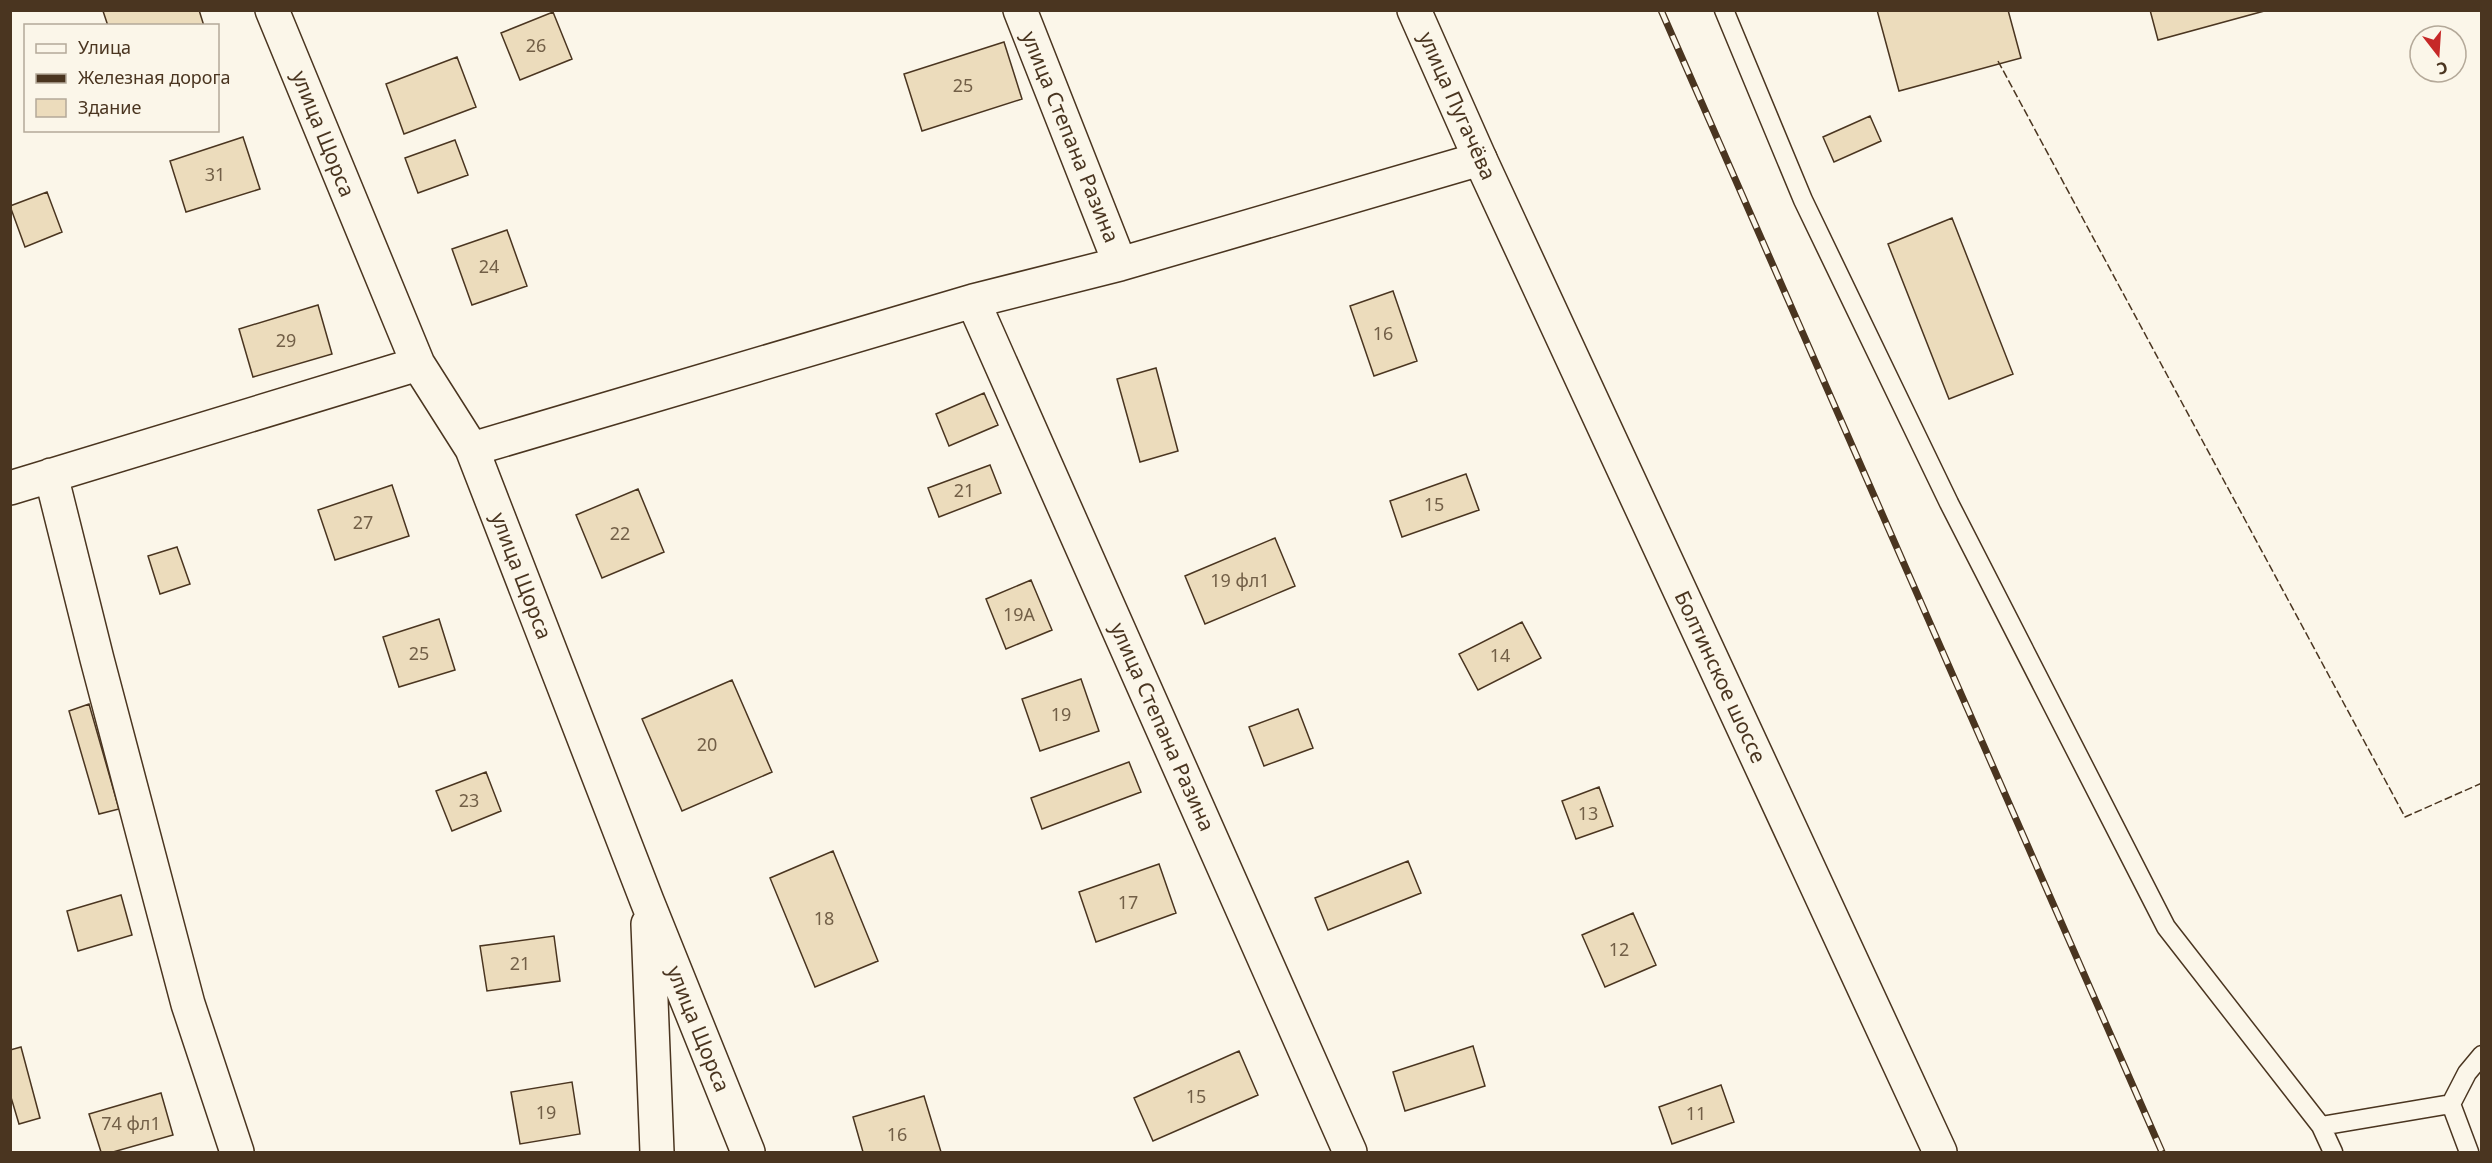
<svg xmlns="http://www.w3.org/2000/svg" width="2492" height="1163" font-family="'Noto Sans',sans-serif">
  <rect width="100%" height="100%" fill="#fbf6e9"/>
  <path fill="#ecdcbc" stroke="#4a3520" stroke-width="1.5" d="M199 10 204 26H108L103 11Z
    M1877 10H2008L2021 58 1899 91Z
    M2150 10H2268L2158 40Z
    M553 12 572 59 520 80 501 33Z
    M1004 42 1022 99 922 131 904 74Z
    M457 57 476 107 404 134 386 84Z
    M1870 116 1881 141 1834 162 1823 137Z
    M243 137 260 189 186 212 170 161Z
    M455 140 468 175 418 193 405 158Z
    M47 192 62 232 25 247 10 206Z
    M1952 218 2013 374 1949 399 1888 244Z
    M507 230 527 286 472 305 452 249Z
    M1393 291 1417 361 1374 376 1350 306Z
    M318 305 332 354 253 377 239 329Z
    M1156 368 1178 451 1140 462 1117 379Z
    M984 393 998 425 949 446 936 414Z
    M990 465 1001 493 939 517 928 488Z
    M1466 474 1479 510 1402 537 1390 501Z
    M392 485 409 536 335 560 318 510Z
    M638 489 664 552 602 578 576 515Z
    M1275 538 1295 586 1205 624 1185 576Z
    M177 547 190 584 160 594 148 556Z
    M1031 580 1052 630 1006 649 986 599Z
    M439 619 455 670 399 687 383 637Z
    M1522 622 1541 658 1478 690 1459 654Z
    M1081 679 1099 731 1040 751 1022 699Z
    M732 680 772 772 682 811 642 719Z
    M89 704 119 809 99 814 69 711Z
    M1298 709 1313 748 1264 766 1249 727Z
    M1129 762 1141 792 1042 829 1031 798Z
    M486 772 501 811 452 831 436 791Z
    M1599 787 1613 826 1576 839 1562 801Z
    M833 851 878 961 815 987 770 878Z
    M1408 861 1421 893 1328 930 1315 898Z
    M1159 864 1176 913 1096 942 1079 892Z
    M121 895 132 935 78 951 67 911Z
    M1633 913 1656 965 1605 987 1582 935Z
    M554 936 560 981 487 991 480 946Z
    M1473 1046 1485 1086 1405 1111 1393 1072Z
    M21 1047 40 1118 19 1124 10 1094V1050Z
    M1239 1051 1258 1095 1153 1141 1134 1098Z
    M572 1082 580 1134 520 1144 511 1092Z
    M1721 1085 1734 1122 1672 1144 1659 1107Z
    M161 1093 173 1135 113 1152H101L89 1114Z
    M924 1096 941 1152H863L853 1117Z"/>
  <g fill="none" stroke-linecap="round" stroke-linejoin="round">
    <g stroke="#4a3520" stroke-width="21">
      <path id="service" d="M1724 10 1803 200 1949 503 2166 927 2321 1126
        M2451 1104 2467 1073 2482 1055
        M2333 1152 2321 1126 2451 1104 2469 1152"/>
    </g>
    <g stroke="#4a3520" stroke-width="36">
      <path id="minor" d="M272 10 418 364 472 449 647 901 748 1152
        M1020 10 1120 264
        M973 301 1350 1152
        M472 449 973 301 1120 264 1480 159
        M51 475 97 659 188 1004 237 1152
        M10 488 418 364
        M648 924 657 1152"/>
    </g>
    <g stroke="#4a3520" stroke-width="36">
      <path id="primary" d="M1414 10 1480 159 1940 1152"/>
    </g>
    <use href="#service" stroke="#fbf6e9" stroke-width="18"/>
    <use href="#minor" stroke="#fbf6e9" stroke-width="33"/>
    <use href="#primary" stroke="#fbf6e9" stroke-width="33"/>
    <g stroke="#4a3520" stroke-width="7">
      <path id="rail" d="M1661 10 2162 1152"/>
    </g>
    <use href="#rail" stroke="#fbf6e9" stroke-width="4.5" stroke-dasharray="14" stroke-linecap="butt"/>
    <path stroke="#4a3520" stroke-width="1.5" stroke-dasharray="8 3" stroke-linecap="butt" d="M1998 61 2405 817 2482 783"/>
  </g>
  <g text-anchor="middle" stroke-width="4.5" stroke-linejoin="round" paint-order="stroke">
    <g font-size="18" fill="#725f47">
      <text x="536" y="52">26</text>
      <text x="963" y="92">25</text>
      <text x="215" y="181">31</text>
      <text x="489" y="273">24</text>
      <text x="1383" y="340">16</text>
      <text x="286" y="347">29</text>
      <text x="964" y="497">21</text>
      <text x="1434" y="511">15</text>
      <text x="363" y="529">27</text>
      <text x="620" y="540">22</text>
      <text x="1240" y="587">19 фл1</text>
      <text x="1019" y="621">19А</text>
      <text x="419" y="660">25</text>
      <text x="1500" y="662">14</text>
      <text x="1061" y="721">19</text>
      <text x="707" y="751">20</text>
      <text x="469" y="807">23</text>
      <text x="1588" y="820">13</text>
      <text x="1128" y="909">17</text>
      <text x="824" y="925">18</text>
      <text x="1619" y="956">12</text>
      <text x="520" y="970">21</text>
      <text x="1196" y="1103">15</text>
      <text x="546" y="1119">19</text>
      <text x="1696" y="1120">11</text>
      <text x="131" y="1130">74 фл1</text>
      <text x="897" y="1141">16</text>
    </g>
    <g font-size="21" fill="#4a3520" stroke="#fbf6e9">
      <text transform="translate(1457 106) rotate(66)" y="7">улица Пугачёва</text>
      <text transform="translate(323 134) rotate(68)" y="7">улица Щорса</text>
      <text transform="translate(1070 137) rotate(68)" y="7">улица Степана Разина</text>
      <text transform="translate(521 576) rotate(69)" y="7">улица Щорса</text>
      <text transform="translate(1720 677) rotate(65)" y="7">Болтинское шоссе</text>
      <text transform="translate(1162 727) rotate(66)" y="7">улица Степана Разина</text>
      <text transform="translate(698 1029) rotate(68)" y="7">улица Щорса</text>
    </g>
  </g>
  <rect width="2492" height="1163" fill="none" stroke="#4a3520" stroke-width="24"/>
  <rect x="24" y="24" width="195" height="108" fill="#fbf6e9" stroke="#b4a999" stroke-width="1.5"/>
  <rect x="36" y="44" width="30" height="9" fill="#fbf6e9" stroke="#b4a999" stroke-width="1.5"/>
  <text x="78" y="54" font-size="18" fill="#4a3520">Улица</text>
  <rect x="36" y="74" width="30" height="9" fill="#4a3520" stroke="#b4a999" stroke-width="1.5"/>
  <text x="78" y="84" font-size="18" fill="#4a3520">Железная дорога</text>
  <rect x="36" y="99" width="30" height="18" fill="#ecdcbc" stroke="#b4a999" stroke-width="1.5"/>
  <text x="78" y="114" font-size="18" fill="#4a3520">Здание</text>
  <g transform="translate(2438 54) rotate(163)"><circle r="28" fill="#fbf6e9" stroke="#b4a999" stroke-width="1.5"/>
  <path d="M0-4.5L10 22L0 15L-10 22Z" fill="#c62828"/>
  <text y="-9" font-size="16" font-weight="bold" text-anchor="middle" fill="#4a3520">С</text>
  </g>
</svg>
